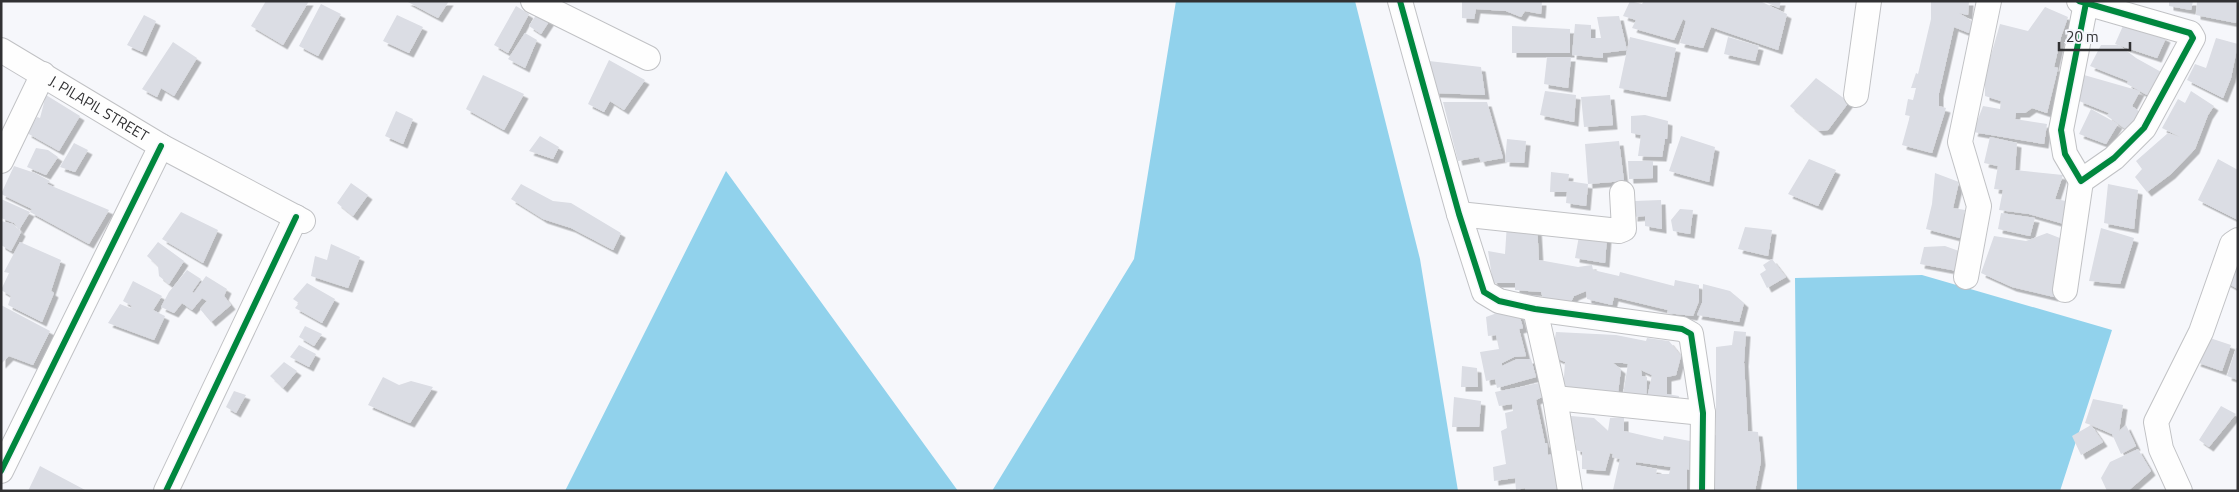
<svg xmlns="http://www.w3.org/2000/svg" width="2239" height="492" font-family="'Titillium Web',sans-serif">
  <defs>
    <filter id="shadow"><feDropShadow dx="4.5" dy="4.5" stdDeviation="0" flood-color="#0004"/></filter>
  </defs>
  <rect width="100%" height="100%" fill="#f6f7fb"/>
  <path fill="#91d2ec" d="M1176 1H1355L1420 259 1458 491H992L1134 259Z
    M726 171 958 491H565Z
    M1922 275 2112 330 2060 491H1797L1795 278Z"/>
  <path fill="#dbdde4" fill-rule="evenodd" filter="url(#shadow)" d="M266 1H309L283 45 251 26Z
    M406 1H449L438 18Z
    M1462 1H1542L1541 14 1525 11 1521 17 1506 11 1476 9 1474 19 1462 18Z
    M1630 1 1642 4 1644 1H1760L1787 14 1778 50 1711 27 1703 48 1680 43 1686 21 1683 19 1674 40 1632 28 1636 20 1623 16Z
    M1763 1H1781L1779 8Z
    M1931 1H1969L1968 15 1959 13 1972 21 1969 33 1954 27 1939 93V106L1946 108 1932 153 1902 145 1910 116 1905 115 1908 99 1913 100 1916 88H1911L1916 73 1918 74 1931 19Z
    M2169 1H2193L2191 10 2169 6Z
    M2197 1H2238L2236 23 2196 15Z
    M321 4 341 14 318 56 299 46Z
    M516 6 529 14 508 53 494 45Z
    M2045 7 2068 17 2061 37 2054 67 2058 68 2047 113 2032 108 2025 113H2016L2015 119 2047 124 2044 144 1973 132 1983 106 2000 109 2001 101 1985 96V76L2000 24 2028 31Z
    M540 9 552 17 541 34 529 26Z
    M144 15 156 21 142 52 127 45Z
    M397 15 423 27 409 53 383 41Z
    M1619 16 1627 50 1630 37 1676 48 1666 97 1619 88 1627 50 1603 53V58L1572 55 1575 24 1591 25V38H1601L1597 17Z
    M2126 19 2166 38 2157 58 2115 44Z
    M1512 26 1570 29V53H1512Z
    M525 33 537 40 525 68 508 59Z
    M1728 37 1759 46 1755 61 1724 54Z
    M2216 38 2238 44 2231 78 2223 98 2187 80 2195 64 2206 68Z
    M173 42 197 58 174 96 161 88 157 97 142 89Z
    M2101 45H2119L2136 58 2163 73 2149 96 2127 84 2128 81 2090 66Z
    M1547 57H1571L1568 88 1544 84Z
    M609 60 645 80 624 110 610 101 604 112 588 104Z
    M1429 61 1481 67 1485 95 1435 93Z
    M483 75 524 94 504 130 466 109Z
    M2084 75 2140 91 2132 106 2141 113 2127 130 2107 116 2109 113 2079 101Z
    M1816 78 1849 102 1828 130 1819 131 1790 106Z
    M1545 91 1576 95 1574 122 1540 115Z
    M2191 91 2214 106 2208 115 2195 149 2171 174 2147 192 2135 177 2142 169 2136 161 2168 133 2180 137 2162 128 2178 99 2185 103Z
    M46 95 80 116 59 151 27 133 37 117 40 118Z
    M1610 95 1613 125 1584 127 1581 97Z
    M1443 102H1487L1503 158 1481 162 1479 157 1458 161Z
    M2091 109 2118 124 2106 144 2079 134Z
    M396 111 413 119 403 144 385 136Z
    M1645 115 1668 121 1667 139H1665L1662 157 1638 156 1641 135 1631 133V116Z
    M540 136 559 147 553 159 529 151Z
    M1681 136 1715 147 1709 182 1669 171Z
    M1990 137 2017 143 2015 170 2063 175 2055 199 2066 201 2064 224 2029 214 1999 210 2003 190 1994 189 1998 166 1984 163Z
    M1507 139 1526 141 1524 163 1505 162Z
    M1619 141 1624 181 1588 184 1585 144Z
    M74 143 88 150 75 172 60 167Z
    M36 148 48 150 58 157 46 175 27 167Z
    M1809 159 1836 170 1818 206 1788 194Z
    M2218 159 2238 170V220L2198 200Z
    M1628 161H1653V178L1629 179Z
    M14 166 35 173 50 181 47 184 109 210 89 244 30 212 32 209 1 194Z
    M1551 172 1569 174 1568 181 1588 184 1586 206 1566 203 1567 192H1550Z
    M1935 173 1959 182 1953 208 1965 210 1960 238 1926 229 1932 204Z
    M351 183 368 195 353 216 337 203Z
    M521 184 553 201 571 203 621 233 613 250 571 228 543 219 511 199Z
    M2108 184 2138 190 2134 229 2104 223Z
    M1 199 30 212 19 230 21 232 11 251 1 245V221L13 224 19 230 14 223 1 218Z
    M1661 200 1662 229 1645 226V216L1633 217 1634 201Z
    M1680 209 1693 210 1690 234 1673 231 1671 220Z
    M181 212 218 230 203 263 162 239Z
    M2001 213 2035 218 2030 236 1998 229Z
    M1507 223 1537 225 1539 260 1578 267 1592 265 1593 270 1619 276 1620 272 1674 286 1675 280 1699 285V301L1693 316 1667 313 1668 310 1614 297 1612 305 1587 299 1586 291 1574 296 1571 302 1543 298 1541 292 1515 290V283H1493L1488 251 1505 254Z
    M1745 227 1772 230 1768 256 1738 249Z
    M2101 228 2134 238 2120 284 2089 281Z
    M2047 233 2065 240 2054 297 2012 287 1981 273 1994 236 2026 241Z
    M1579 236 1607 237 1605 263 1575 258Z
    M20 242 61 260 51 291 54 293 42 322 8 305 11 296 1 290 9 273 4 272Z
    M158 242 184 261 169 284 159 276 158 266 147 256Z
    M331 244 360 257 348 288 311 276 315 256 327 260Z
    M1945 246 1959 251 1957 271 1920 264 1924 247Z
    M1772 259 1786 277 1767 288 1760 274 1766 270 1763 265Z
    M2238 260V289L2225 282Z
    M187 270 201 279 192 292 194 293 206 276 227 289 224 296 231 305 211 322 200 309 207 301 202 298 192 310 182 303 174 313 161 307 169 292Z
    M133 281 162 296 153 310 165 316 154 340 108 323 120 304 130 308 132 306 123 301Z
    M307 283 335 299 322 323 295 308 299 303 293 299Z
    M1703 284 1730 291 1744 303 1739 322 1697 315 1702 303Z
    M1 305 50 331 33 365 9 356 1 364Z
    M1508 309 1518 310 1523 328 1519 329 1526 356 1514 357 1502 363V366L1517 359H1531L1536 377 1497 388 1495 379 1486 381 1480 352 1499 349 1496 335 1488 336 1486 317Z
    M305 326 322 334 314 346 299 337Z
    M1734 331 1746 332 1744 362 1748 431 1758 432 1761 461 1755 491H1712L1706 438 1716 435V347L1732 345Z
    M1556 332 1616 335 1646 341 1647 338 1669 341 1681 356 1676 375 1667 377V394L1679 396 1677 407 1622 401 1628 364 1623 363H1613L1621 369 1617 401 1563 391 1565 362 1552 356ZM1641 370 1652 375 1646 403 1647 377 1642 376Z
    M2207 337 2231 345 2222 371 2196 362Z
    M299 345 316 354 309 367 290 357Z
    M2236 348 2238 349V380L2227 376Z
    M284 362 297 371 283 388 270 376Z
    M1462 366 1477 368 1478 387H1461Z
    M383 377 399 385 411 381 433 387 410 423 368 405Z
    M1539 383 1542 397 1536 400 1545 443H1547L1548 455 1556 454 1562 491H1525V488L1516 490 1515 478 1494 481 1493 467 1506 464 1501 431 1507 428 1505 413 1513 411 1512 404 1499 406 1495 392Z
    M234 391 246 395 236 413 226 407Z
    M1454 397 1481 401 1479 427H1452Z
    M2093 399 2123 405 2119 431 2126 425 2136 446 2121 454 2112 434 2091 425 2103 442 2081 455 2072 436 2091 425 2085 423Z
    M2221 406 2236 414 2209 447 2199 440Z
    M1571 416 1594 418 1608 431 1610 418 1624 417V431L1663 440 1664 436 1690 441V470L1687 469V491L1613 490 1620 459 1612 457 1613 454 1610 453 1605 471 1582 469V452L1576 450 1575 436 1570 435ZM1636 462 1671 467 1669 474H1656L1657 469 1636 465Z
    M2138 449 2151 471 2128 491H2107L2101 478 2110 462Z
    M40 466 87 491H28Z"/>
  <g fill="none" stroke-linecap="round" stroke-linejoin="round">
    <g stroke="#c1c2c5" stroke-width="26">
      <g id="minor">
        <path d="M533 1 648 58"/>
        <path d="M1400 1 1459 214 1484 292 1499 301 1535 309 1682 329 1691 334 1703 413 1702 491"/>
        <path d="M2079 1 2086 3 2190 33 2193 38 2144 128 2114 158 2081 181 2065 154 2061 130 2086 3"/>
        <path id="s1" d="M1 50 161 146 303 221"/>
        <path d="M1856 95 1869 1"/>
        <path d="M1 161 43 74"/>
        <path d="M1459 214 1619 231 1624 229 1622 193"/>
        <path d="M1966 277 1979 206 1960 142 1989 1"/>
        <path d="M2065 290 2081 181"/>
        <path d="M1535 309 1555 398 1570 491"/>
        <path d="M1555 398 1703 413"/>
        <path d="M1 471 161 146"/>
        <path d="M166 491 296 217"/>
        <path d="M2180 491 2161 449 2156 422 2201 332 2232 244 2238 240"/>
      </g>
    </g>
    <use href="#minor" stroke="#fefefe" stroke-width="24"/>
    <g stroke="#f5f6fc" stroke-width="9">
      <path id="cycleway" d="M1400 1 1459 214 1484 292 1499 301 1535 309 1682 329 1691 334 1703 413 1702 491
        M2079 1 2086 3 2190 33 2193 38 2144 128 2114 158 2081 181 2065 154 2061 130 2086 3
        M1 471 161 146
        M166 491 296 217"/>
    </g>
    <use href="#cycleway" stroke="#00873e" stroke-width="6"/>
  </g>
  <g text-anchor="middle" stroke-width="4" stroke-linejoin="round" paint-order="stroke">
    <g font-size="15" fill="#313133" stroke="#f5f6fc">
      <text dy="5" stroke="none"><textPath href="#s1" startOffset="114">J. PILAPIL STREET</textPath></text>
    </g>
  </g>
  <rect width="2239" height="492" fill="none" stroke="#313133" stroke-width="5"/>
  <path d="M2059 42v8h71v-8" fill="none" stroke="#313133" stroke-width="2.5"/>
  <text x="2066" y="42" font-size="15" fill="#313133" stroke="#f5f6fc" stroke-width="4" paint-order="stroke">20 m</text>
</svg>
